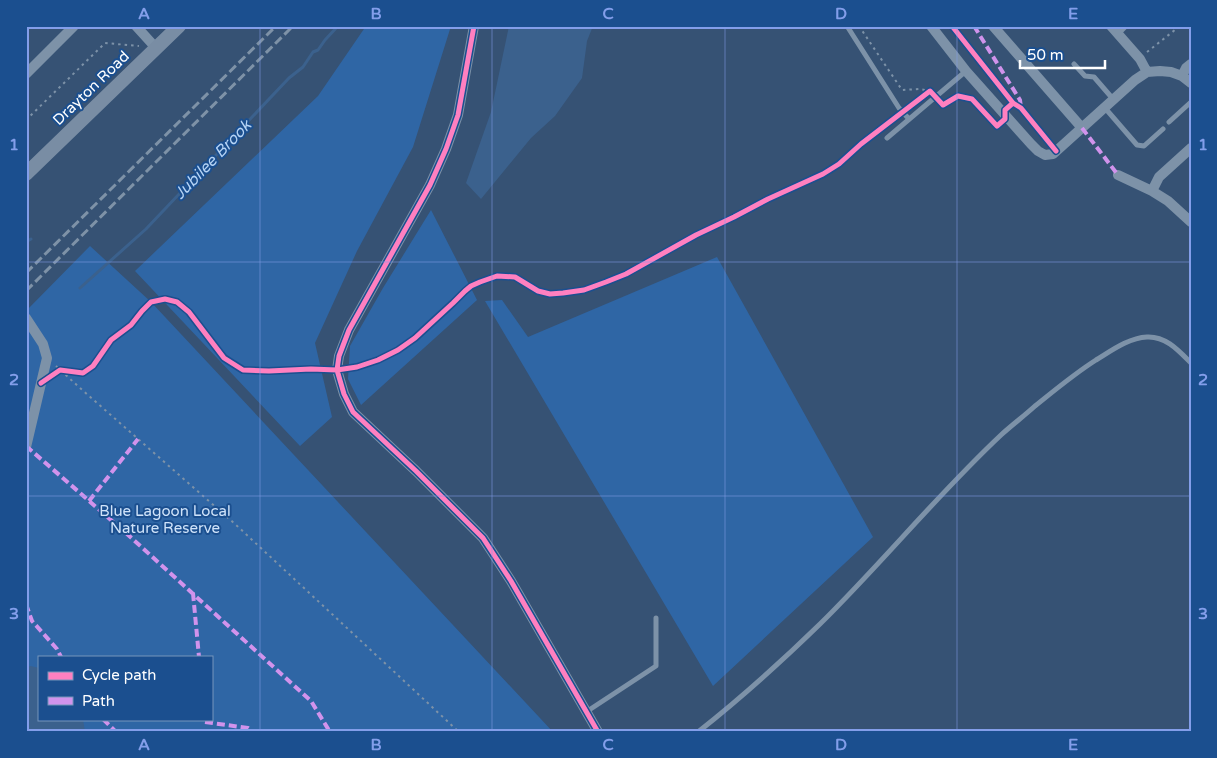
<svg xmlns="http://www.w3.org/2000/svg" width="1217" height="758" font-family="'Varela Round',sans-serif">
  <rect width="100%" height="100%" fill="#365274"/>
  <path fill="#2f66a5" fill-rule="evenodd" d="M366 26H451L413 147 357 251 315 343 332 417 300 446 135 271 318 96Z
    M431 210 477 300 361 405 348 379 350 346 383 288Z
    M90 246 151 302 553 732H26V311ZM39 657H211V719H39Z
    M717 257 873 537 713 686 485 301 502 300 528 337Z"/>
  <path fill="#3b618d" d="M509 26H593L587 41 582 78 555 116 531 138 481 199 466 183 491 112Z
    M31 666 39 668V719H83L85 732H26V667Z"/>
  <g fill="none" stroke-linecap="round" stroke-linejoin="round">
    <path stroke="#3b618d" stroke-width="3" d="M26 242 31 239
      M80 288 146 229 289 78 303 67 313 52 318 50 325 40 338 26"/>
    <path stroke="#7d92a8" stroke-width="2" stroke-dasharray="2.5 4" stroke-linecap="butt" d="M859 26 902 90 919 89 930 91
      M1147 52 1180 26
      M26 120 105 43 139 46
      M56 366 80 388 235 524 459 732"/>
    <path stroke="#7d92a8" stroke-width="5" d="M847 26 899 108 909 119
      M1118 34 1126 26
      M1074 64 1085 76 1094 77 1113 99
      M1105 108 1137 145 1144 146 1163 129
      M1169 122 1191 102
      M887 138 966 71
      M586 712 656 666V618
      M698 732C741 698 781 662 820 624 882 563 937 495 1001 435 1012 425 1024 416 1035 406 1055 390 1074 374 1096 360 1111 351 1128 338 1147 337 1166 336 1179 351 1191 363"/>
    <path stroke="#7d92a8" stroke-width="10" d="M136 26 156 48
      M474 26 458 115 446 149 430 185 349 330 339 356 337 370 344 394 353 412 416 471 483 538 511 581 598 732
      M931 26 966 71 1031 144 1038 151 1045 155 1053 154 1135 80 1147 72 1160 71 1171 72 1182 76 1191 83
      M993 26 1082 128
      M1111 26 1140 59 1147 72
      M26 74 74 26
      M1182 76 1186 68 1191 64
      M1118 175 1152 191 1168 201 1191 222
      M1152 191 1159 177 1191 148
      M26 318 43 344 47 358 26 447"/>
    <path stroke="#798da4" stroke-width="14" d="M26 174 179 26"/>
    <path stroke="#7e92a7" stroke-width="3" stroke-dasharray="9 4" stroke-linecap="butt" d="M26 273 276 26
      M26 291 293 26"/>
    <path stroke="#d193ec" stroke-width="4" stroke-dasharray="8 4" stroke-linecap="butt" d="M974 26 1020 100 1021 108
      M1082 128 1118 175
      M26 446 126 533 311 701 330 732
      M89 501 138 439
      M193 593 199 657
      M26 604 32 621 57 649 61 657
      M103 719 116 732
      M205 722 248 728 254 732"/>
    <g stroke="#1b4f8f" stroke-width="8">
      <path id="cycleway" d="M474 26 458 115 446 149 430 185 349 330 339 356 337 370 344 394 353 412 416 471 483 538 511 581 598 732
        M952 26 1013 103 1021 108 1056 151
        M41 383 60 370 83 373 93 366 111 340 131 325 142 311 151 302 165 299 177 302 189 312 224 358 243 370 269 371 311 369 337 370 357 367 378 360 398 350 415 338 453 303 465 291 471 286 480 282 497 276 515 277 538 291 550 294 563 293 584 290 606 282 626 274 696 235 734 217 768 199 823 174 839 164 861 144 930 91 943 105 958 96 972 99 997 126 1005 119V110L1013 103"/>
    </g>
    <use href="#cycleway" stroke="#ff80c0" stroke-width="5"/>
  </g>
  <path fill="none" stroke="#839eea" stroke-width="1" stroke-opacity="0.55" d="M260 26V732M492 26V732M725 26V732M957 26V732M26 262H1191M26 496H1191"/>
  <g text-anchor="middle" stroke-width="4" stroke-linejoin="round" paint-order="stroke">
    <g font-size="15" fill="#fff" stroke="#1b4f8f">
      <text transform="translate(91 88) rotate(-44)" y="5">Drayton Road</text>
    </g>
    <g font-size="15" fill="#cfe3fa" stroke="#1b4f8f">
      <text x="165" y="516">Blue Lagoon Local<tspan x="165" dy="17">Nature Reserve</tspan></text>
    </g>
    <g font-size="16" font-style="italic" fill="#b5d3f5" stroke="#1b4f8f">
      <text transform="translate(212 159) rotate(-46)" y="6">Jubilee Brook</text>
    </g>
  </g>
  <rect width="1217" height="758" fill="none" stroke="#1b4f8f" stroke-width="55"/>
  <rect x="38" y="656" width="175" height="65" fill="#1b4f8f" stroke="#7695bc"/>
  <rect x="48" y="672" width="25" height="8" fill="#ff80c0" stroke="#7695bc"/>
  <text x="82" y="680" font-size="15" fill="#ffffff">Cycle path</text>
  <rect x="48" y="697" width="25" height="8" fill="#d193ec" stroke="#7695bc"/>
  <text x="82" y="706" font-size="15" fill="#ffffff">Path</text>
  <path d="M1020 60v8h85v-8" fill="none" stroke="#ffffff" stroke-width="2.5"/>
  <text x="1027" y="60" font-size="15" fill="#ffffff" stroke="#1b4f8f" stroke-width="4" paint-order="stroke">50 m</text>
  <rect x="28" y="28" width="1162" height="702" fill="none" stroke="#839eea" stroke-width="2"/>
  <g font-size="16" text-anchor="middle" font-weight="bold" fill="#839eea">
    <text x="144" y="19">A</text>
    <text x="376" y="19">B</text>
    <text x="608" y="19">C</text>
    <text x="841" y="19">D</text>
    <text x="1073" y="19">E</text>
    <text x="14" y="150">1</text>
    <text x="1203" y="150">1</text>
    <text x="14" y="385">2</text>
    <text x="1203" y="385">2</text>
    <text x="14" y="619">3</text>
    <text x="1203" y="619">3</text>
    <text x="144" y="750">A</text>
    <text x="376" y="750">B</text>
    <text x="608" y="750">C</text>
    <text x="841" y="750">D</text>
    <text x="1073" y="750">E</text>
  </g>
</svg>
